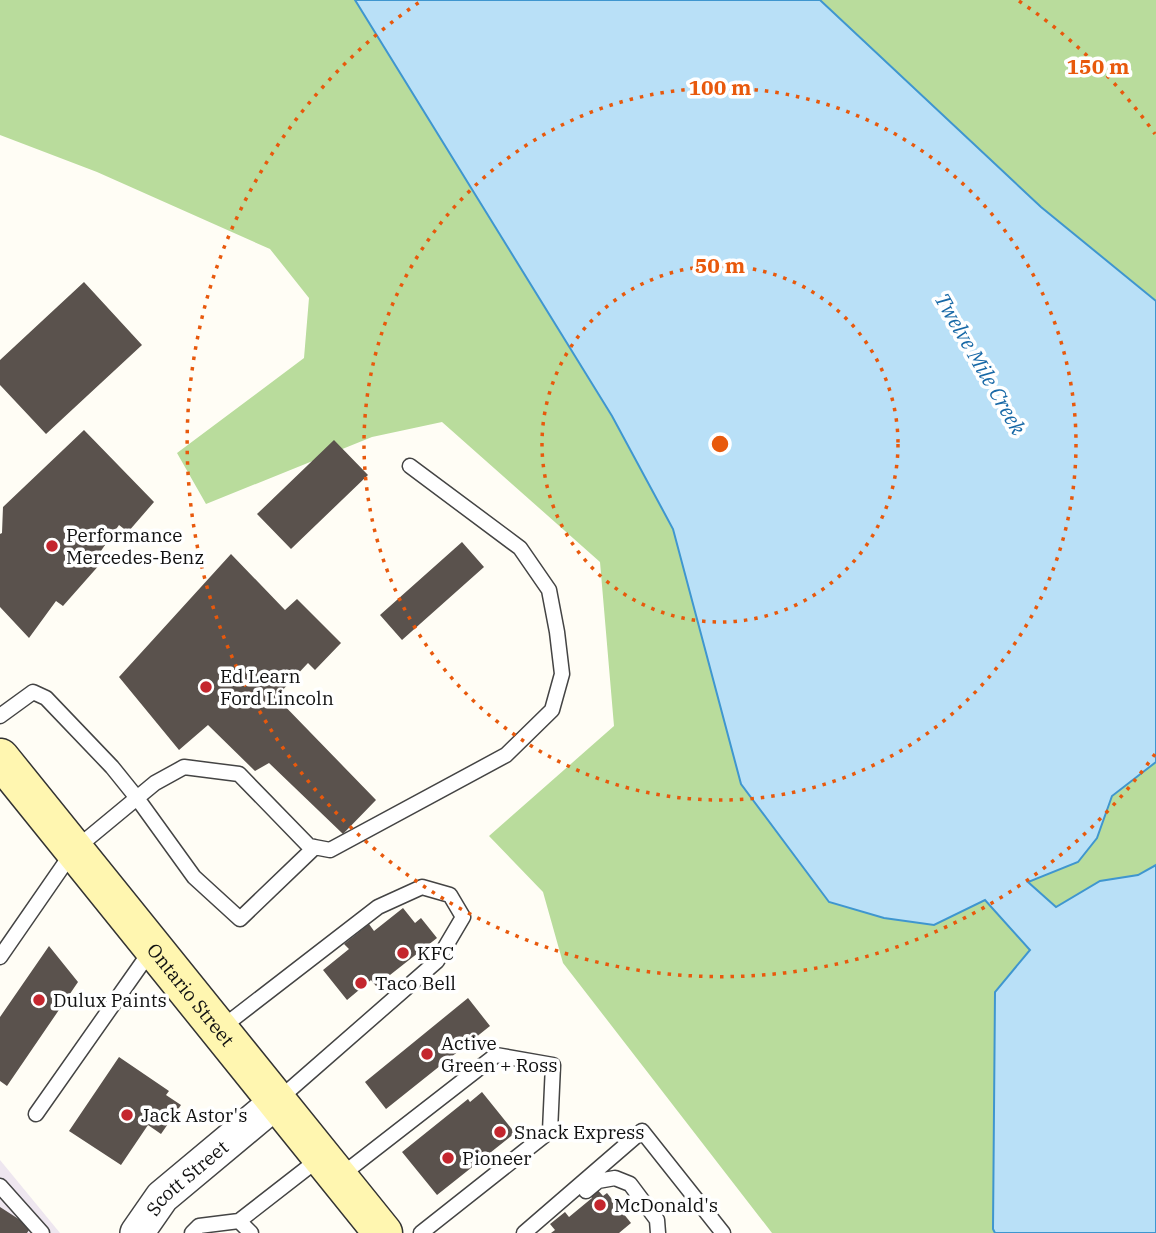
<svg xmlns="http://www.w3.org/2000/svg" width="1156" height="1233" font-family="'IBM Plex Serif',serif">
  <rect width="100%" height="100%" fill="#fffdf5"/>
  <path fill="#eee6ef" d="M0 1160 60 1233H0Z"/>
  <path fill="#b9dc9c" d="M0 0H355L612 417 673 529 741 784 934 925 985 899 1030 950 995 992 993 1229 995 1233H772L563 963 543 892 489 836 614 726 600 562 442 422 372 437 206 504 177 453 304 358 309 298 270 249 97 172 0 135Z
    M820 0H1156V301L1041 207Z
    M1156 762V865L1138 875 1100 881 1056 907 1027 882 1078 862 1097 838 1112 796Z"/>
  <path fill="#b9e0f7" stroke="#3f96cf" stroke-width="2" d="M355 0H820L1041 207 1156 301V762L1112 796 1097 838 1078 862 1028 882 1056 907 1100 881 1138 875 1156 865V1233H995L993 1229 995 992 1030 950 985 900 934 925 884 918 829 902 741 784 673 529 612 416Z"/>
  <path fill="#5a524d" d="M84 282 142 345 46 434 0 385V360Z
    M84 430 154 502 128 532 119 525 96 558 101 563 63 606 56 601 29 638 0 607V534L2 533 3 507Z
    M334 440 368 475 291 549 257 514Z
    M462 542 484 567 402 640 380 615Z
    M231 554 285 610 297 599 341 643 315 670 308 663 276 697 376 800 343 834 269 763 255 771 208 725 179 750 119 677Z
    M403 908 415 923 421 918 437 938 376 986 371 980 347 1000 323 970 349 949 344 944 369 924 374 931Z
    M49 946 78 982 7 1086 0 1081V1017Z
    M468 998 490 1026 386 1109 365 1082Z
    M119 1057 169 1091 166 1095 181 1105 161 1134 148 1125 121 1165 69 1131Z
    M482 1092 515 1133 437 1195 402 1152 468 1099 470 1102Z
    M596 1188 603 1196 607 1193 631 1223 619 1233H551L555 1230 550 1224 565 1212 569 1217 592 1198 589 1194Z
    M0 1207 31 1227 27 1233H0Z"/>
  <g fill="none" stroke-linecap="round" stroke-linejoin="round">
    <g stroke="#444" stroke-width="17">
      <path id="service" d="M0 716 33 692 46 698 112 767 137 798 194 877 240 919 315 847
        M0 957 74 850 155 783 184 767 239 774 309 846 330 850 506 755 552 710 562 674 557 632 549 590 520 548 410 466
        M220 1029 378 907 422 887 450 895 463 917 437 961 278 1100
        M36 1114 152 949
        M339 1177 496 1055 553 1065 550 1131 421 1233
        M0 1186 42 1233
        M586 1191 598 1181 615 1178 630 1184 657 1220 658 1233
        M239 1221 320 1158
        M192 1233 199 1226 239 1221 251 1233
        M524 1233 642 1131 723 1233"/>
    </g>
    <g stroke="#444" stroke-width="36">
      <g id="tertiary">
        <path id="s1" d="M137 1233 162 1197 277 1101"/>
      </g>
    </g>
    <g stroke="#333" stroke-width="41">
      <g id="secondary">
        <path id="s2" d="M0 758 383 1233"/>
      </g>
    </g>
    <use href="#service" stroke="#fff" stroke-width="14"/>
    <use href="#tertiary" stroke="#fff" stroke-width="33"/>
    <use href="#secondary" stroke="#fff6b0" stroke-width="38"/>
  </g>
  <g fill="none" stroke="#e8590c" stroke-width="3.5" stroke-dasharray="3.5 7">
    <circle cx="720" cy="444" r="178"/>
    <circle cx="720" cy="444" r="356"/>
    <path d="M1155 754A534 534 0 1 1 421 1M1019 1A534 534 0 0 1 1155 134"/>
  </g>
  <g fill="#c4262e" stroke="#fff" stroke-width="2.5">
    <circle cx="52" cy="546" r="7"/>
    <circle cx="206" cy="687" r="7"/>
    <circle cx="403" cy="953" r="7"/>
    <circle cx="361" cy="983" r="7"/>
    <circle cx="39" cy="1000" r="7"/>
    <circle cx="427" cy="1054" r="7"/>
    <circle cx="127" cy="1115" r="7"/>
    <circle cx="500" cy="1132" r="7"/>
    <circle cx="448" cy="1158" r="7"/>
    <circle cx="600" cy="1205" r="7"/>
  </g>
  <g text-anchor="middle" stroke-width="7" stroke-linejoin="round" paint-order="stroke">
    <g font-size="19" fill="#111" stroke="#fff" text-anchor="start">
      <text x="66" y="542">Performance<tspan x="66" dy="22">Mercedes-Benz</tspan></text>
      <text x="220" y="683">Ed Learn<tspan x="220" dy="22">Ford Lincoln</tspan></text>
      <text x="417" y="960">KFC</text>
      <text x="375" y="990">Taco Bell</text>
      <text x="53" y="1007">Dulux Paints</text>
      <text x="441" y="1050">Active<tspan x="441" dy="22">Green + Ross</tspan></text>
      <text x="141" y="1122">Jack Astor's</text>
      <text x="514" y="1139">Snack Express</text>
      <text x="462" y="1165">Pioneer</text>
      <text x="614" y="1212">McDonald's</text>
    </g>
    <g font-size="19" fill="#111" stroke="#fff">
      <text dy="7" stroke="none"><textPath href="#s2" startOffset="304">Ontario Street</textPath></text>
      <text dy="7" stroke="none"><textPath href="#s1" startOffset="75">Scott Street</textPath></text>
    </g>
    <g font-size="21" font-style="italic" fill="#1768a6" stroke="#fff">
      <text transform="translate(980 364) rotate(60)" y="7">Twelve Mile Creek</text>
    </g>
  </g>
  <circle cx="720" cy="444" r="10" fill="#e8590c" stroke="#fff" stroke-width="3.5"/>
  <g font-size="21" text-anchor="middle" font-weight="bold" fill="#e8590c" stroke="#fff" stroke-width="7" stroke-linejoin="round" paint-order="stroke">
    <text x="1098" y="74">150 m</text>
    <text x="720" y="95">100 m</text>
    <text x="720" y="273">50 m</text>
  </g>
</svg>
